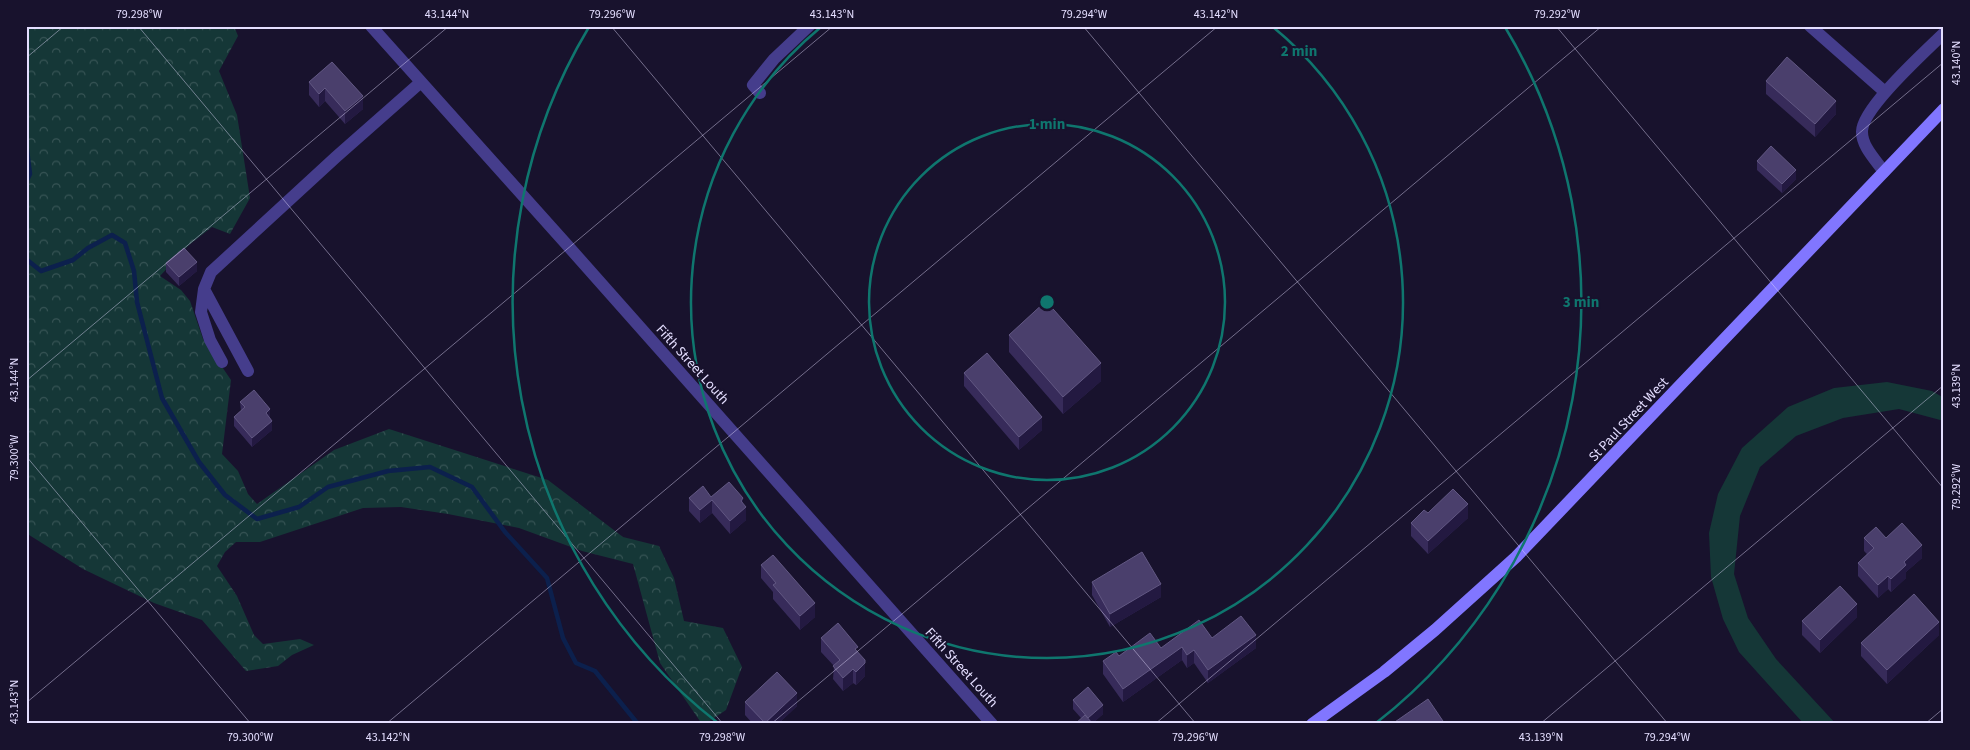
<svg xmlns="http://www.w3.org/2000/svg" width="1970" height="750" font-family="'Source Sans 3',sans-serif">
  <defs>
    <pattern id="forest-crowns" width="20" height="18" patternUnits="userSpaceOnUse" patternTransform="scale(1.25)"><rect width="20" height="18" fill="#153737"/><path d="M2 6a3 3 0 1 1 6 0M12 15a3 3 0 1 1 6 0" fill="none" stroke="#375455"/></pattern>
  </defs>
  <rect width="100%" height="100%" fill="#18122d"/>
  <path fill="#153737" d="M1887 382 1932 391 1944 398V421L1899 409 1843 418 1796 436 1760 467 1740 516 1734 574 1748 618 1776 659 1836 724H1804L1739 652 1723 619 1711 577 1709 533 1718 494 1742 448 1788 407 1834 388Z"/>
  <path fill="url(#forest-crowns)" d="M26 26H234L238 36 219 71 237 115 250 198 230 234 212 227 189 245 160 276 181 290 190 301 203 339 231 380 222 454 238 471 248 494 257 504 334 450 389 429 548 480 623 537 659 546 674 578 684 621 723 628 742 667 726 710 705 724H702L660 663 633 564 582 551 519 528 448 514 401 507 363 508 260 542H236L225 552 217 566 237 596 254 635 263 644 300 639 314 645 292 655 278 666 246 671 202 620 154 603 83 569 26 533Z"/>
  <g fill="none" stroke-linecap="round" stroke-linejoin="round">
    <path stroke="#0c204d" stroke-width="4.5" d="M26 142 30 174 26 182
      M26 259 41 271 73 260 88 248 112 235 125 243 134 271 137 302 162 398 199 462 225 495 257 519 299 507 328 487 388 471 430 467 472 487 505 532 547 578 563 638 576 663 595 671 638 724"/>
    <path stroke="#453d8c" stroke-width="12" d="M371 26 568 246 992 724
      M1810 26 1885 92
      M760 93 753 85 774 59 809 26
      M1884 172C1876 160 1862 147 1862 132 1861 109 1926 51 1944 33
      M204 289 201 312 210 340 222 362
      M248 371 204 289 211 272 336 157 421 82"/>
    <path stroke="#8176ff" stroke-width="12" d="M1312 724 1384 672 1435 630 1516 557 1944 109"/>
  </g>
  <path fill="#372b5a" d="M332 62 363 109 345 124 325 101 319 107 309 95V82Z
    M1766 81 1836 114 1815 137 1766 94Z
    M1757 161 1796 179 1782 193 1757 170Z
    M166 263 197 271 179 286 166 272Z
    M1009 335 1101 381 1063 414 1009 352Z
    M964 373 1042 430 1019 450 964 386Z
    M240 402 270 418 272 430 252 447 234 426V417L241 411Z
    M711 497 743 504 746 520 730 534 712 513 700 523 689 511V498Z
    M1428 513 1468 518 1428 554 1411 536V523Z
    M1864 538H1886L1922 558 1906 572V578L1891 592 1888 589 1878 598 1858 576V563L1867 554 1864 551Z
    M761 565 815 617 800 630 773 599V592L761 578Z
    M1092 582 1161 597 1110 627 1092 595Z
    M1857 617 1820 653 1802 635V621Z
    M1939 635 1887 684 1861 656V643Z
    M821 638 858 652 865 676 856 685 853 683 843 691 833 679 834 666 821 652Z
    M1212 638 1256 648 1208 683 1194 663 1187 668 1182 660 1123 702 1103 674V661L1119 656Z
    M1073 700 1103 714 1093 723 1081 718 1073 709Z
    M745 702 797 706 778 724H753L745 715Z"/>
  <path fill="#231941" d="M325 88V101L319 107V94Z
    M363 96V109L345 124V111Z
    M1836 101V114L1815 137V124Z
    M1796 170V179L1782 193V184Z
    M197 262V271L179 286V277Z
    M1101 363V381L1063 414V397Z
    M270 409V418L266 422V413Z
    M1042 417V430L1019 450V437Z
    M272 421V430L252 447V438Z
    M743 498V509L746 507V520L730 534V521L741 501Z
    M712 500V513L700 523V510Z
    M1468 504V518L1428 554V541Z
    M1922 545V558L1906 572V578L1891 592V579L1904 562Z
    M1888 576V589L1878 598V585Z
    M1161 584V597L1110 627V614Z
    M815 603V617L800 630V616Z
    M1857 604V617L1820 653V640Z
    M1939 622V635L1887 684V670Z
    M1256 635V648L1208 683V670Z
    M1182 647V660L1123 702V689Z
    M1194 650V663L1187 668V655Z
    M865 663V676L856 685V672Z
    M853 669V683L843 691V678Z
    M797 693V706L778 724H765Z
    M1103 705V714L1092 724 1088 718Z"/>
  <path fill="#4a3f6c" stroke="#625883" d="M1787 57 1836 101 1815 124 1766 81Z
    M332 62 363 96 345 111 325 88 319 94 309 82Z
    M1771 146 1796 170 1782 184 1757 161Z
    M184 248 197 262 179 277 166 263Z
    M1046 301 1101 363 1063 397 1009 335Z
    M987 353 1042 417 1019 437 964 373Z
    M254 390 270 409 266 413 272 421 252 438 234 417 245 407 240 402Z
    M729 482 743 498 741 501 746 507 730 521 712 500 700 510 689 498 703 486 711 497Z
    M1453 489 1468 504 1428 541 1411 523 1424 510 1428 513Z
    M1902 523 1922 545 1904 562 1906 565 1891 579 1888 576 1878 585 1858 563 1874 548 1864 538 1876 527 1886 538Z
    M1142 552 1161 584 1110 614 1092 582Z
    M773 555 815 603 800 616 773 585 776 583 761 565Z
    M1840 586 1857 604 1820 640 1802 621Z
    M1914 594 1939 622 1887 670 1861 643Z
    M1241 616 1256 635 1208 670 1194 650 1187 655 1182 647 1123 689 1103 661 1116 652 1119 656 1150 633 1161 648 1199 620 1212 638Z
    M838 623 858 647 855 649 865 660V663L856 672 853 669 843 678 833 666 840 660 821 638Z
    M777 672 797 693 765 723 745 702Z
    M1088 687 1103 705 1088 718 1073 700Z
    M1428 699 1445 724H1392Z
    M1085 715 1093 724H1075Z"/>
  <path fill="none" stroke="#e4deff" stroke-width="1" stroke-opacity="0.45" d="M138 26 723 724M611 26 1196 724M1083 26 1668 724M1556 26 1944 489M26 58 64 26M26 381 449 26M26 456 251 724M26 703 833 26M386 724 1218 26M771 724 1602 26M1155 724 1944 62M1540 724 1944 385M1925 724 1944 708"/>
  <g fill="none" stroke="#0f766e" stroke-width="2.5">
    <circle cx="1047" cy="302" r="178"/>
    <path d="M1273 27A356 356 0 1 1 821 27"/>
    <path d="M718 723A534 534 0 0 1 589 27M1505 27A534 534 0 0 1 1376 723"/>
  </g>
  <g text-anchor="middle" stroke-width="4" stroke-linejoin="round" paint-order="stroke">
    <g font-size="14" fill="#e4deff" stroke="#18122d">
      <text transform="translate(693 364) rotate(48)" y="5">Fifth Street Louth</text>
      <text transform="translate(1628 419) rotate(-47)" y="5">St Paul Street West</text>
      <text transform="translate(962 667) rotate(48)" y="5">Fifth Street Louth</text>
    </g>
  </g>
  <circle cx="1047" cy="302" r="8" fill="#0f766e" stroke="#18122d" stroke-width="2.5"/>
  <g font-size="15" text-anchor="middle" font-weight="bold" fill="#0f766e" stroke="#18122d" stroke-width="4" stroke-linejoin="round" paint-order="stroke">
    <text x="1299" y="56">2 min</text>
    <text x="1047" y="129">1 min</text>
    <text x="1581" y="307">3 min</text>
  </g>
  <rect width="1970" height="750" fill="none" stroke="#18122d" stroke-width="55"/>
  <rect x="28" y="28" width="1914" height="694" fill="none" stroke="#e4deff" stroke-width="2"/>
  <g font-size="12" text-anchor="middle" fill="#e4deff">
    <text x="139" y="18">79.298°W</text>
    <text x="447" y="18">43.144°N</text>
    <text x="612" y="18">79.296°W</text>
    <text x="832" y="18">43.143°N</text>
    <text x="1084" y="18">79.294°W</text>
    <text x="1216" y="18">43.142°N</text>
    <text x="1557" y="18">79.292°W</text>
    <text transform="translate(1956 63) rotate(-90)" y="4">43.140°N</text>
    <text transform="translate(14 380) rotate(-90)" y="4">43.144°N</text>
    <text transform="translate(1956 386) rotate(-90)" y="4">43.139°N</text>
    <text transform="translate(14 458) rotate(-90)" y="4">79.300°W</text>
    <text transform="translate(1956 487) rotate(-90)" y="4">79.292°W</text>
    <text transform="translate(14 702) rotate(-90)" y="4">43.143°N</text>
    <text x="250" y="741">79.300°W</text>
    <text x="388" y="741">43.142°N</text>
    <text x="722" y="741">79.298°W</text>
    <text x="1195" y="741">79.296°W</text>
    <text x="1541" y="741">43.139°N</text>
    <text x="1667" y="741">79.294°W</text>
  </g>
</svg>
